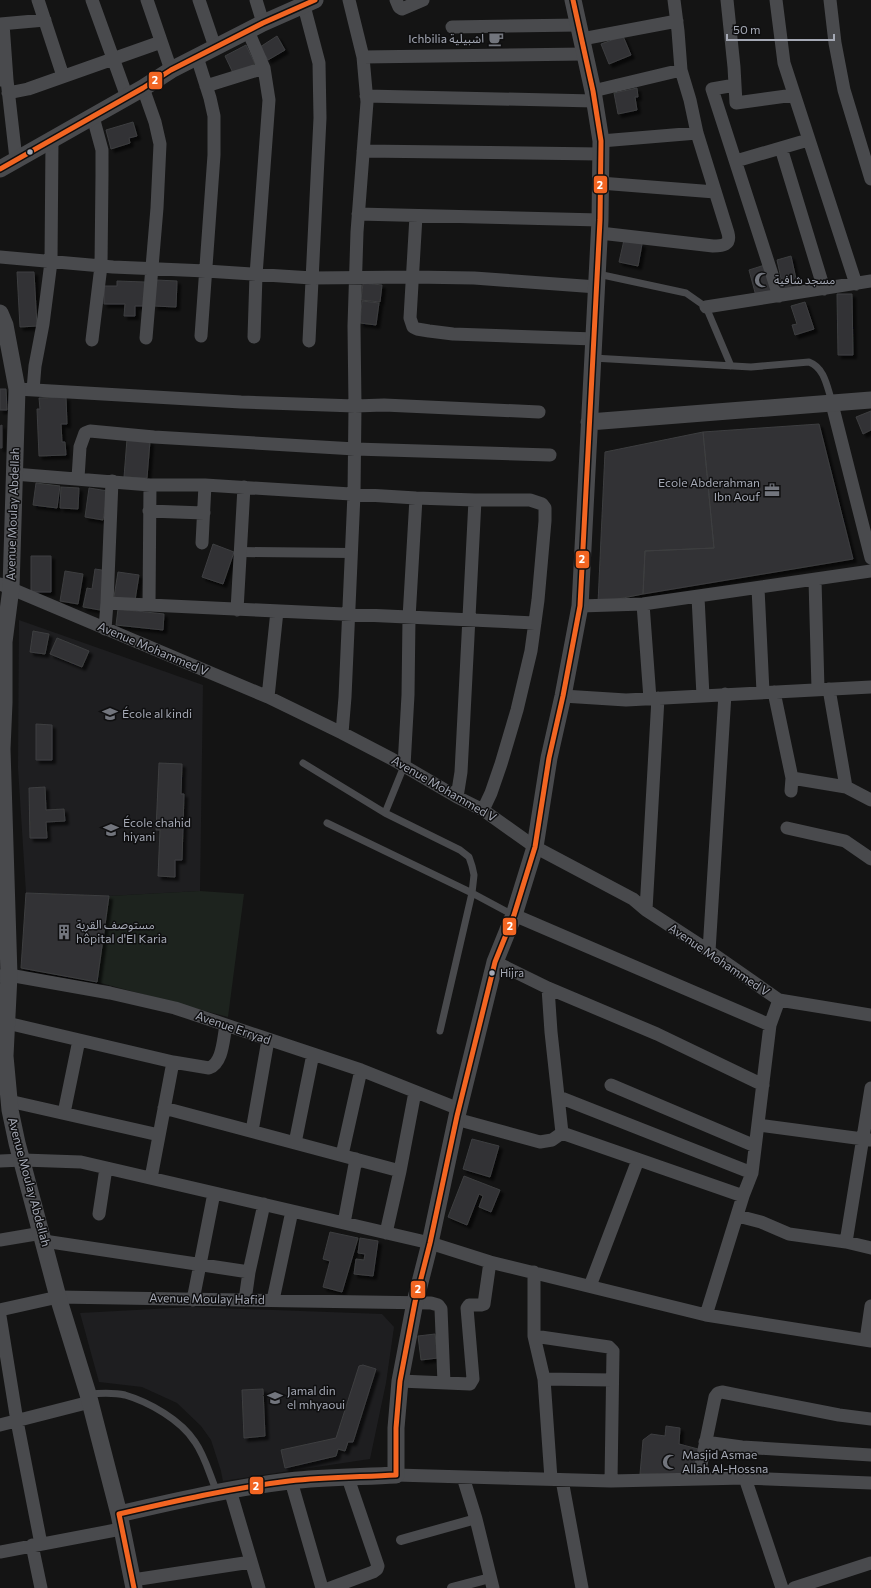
<svg xmlns="http://www.w3.org/2000/svg" width="871" height="1588" font-family="Commissioner,'Noto Sans Arabic',sans-serif">
  <defs>
    <filter id="shadow"><feDropShadow dx="3.5" dy="3.5" stdDeviation="1" flood-color="#0009"/></filter>
  </defs>
  <rect width="100%" height="100%" fill="#141414"/>
  <path fill="#1e1e20" d="M19 620 203 685 200 891 109 896 26 893 18 768Z
    M191 1307 382 1314 394 1327 386 1383 370 1459 223 1481 221 1471 211 1440 201 1426 177 1403 142 1387 99 1382 80 1313Z"/>
  <path fill="#1d231e" d="M200 891 244 894 228 1017 97 982 109 896Z"/>
  <path fill="#323234" stroke="#3d3e40" filter="url(#shadow)" d="M277 36 285 50 268 60 260 47Z
    M623 36 631 55 609 64 601 44Z
    M246 45 255 64 234 75 225 56Z
    M637 88 638 97H635L637 110 618 114 614 93Z
    M133 122 137 136 129 138 130 143 111 149 106 130Z
    M624 240 642 244 638 266 619 262Z
    M791 256 798 288 784 292 777 260Z
    M768 264 775 291 756 296 749 270Z
    M17 272H34L37 326 20 327Z
    M156 280 177 281 176 307 154 306Z
    M117 281 145 282V306H135V316H124L125 304H104V286H117Z
    M363 283 382 285 380 302 361 300Z
    M837 294H852L853 355H838Z
    M362 301 379 303 376 325 360 323Z
    M805 302 814 329 795 335 792 325 797 324 791 306Z
    M0 389H6L7 410H0Z
    M66 397 67 424H61L62 442H65L66 455 39 456 37 409H40L39 398Z
    M871 411V430L863 434 856 417Z
    M819 424 853 559 643 594 645 551 714 548 703 432Z
    M2 425V448H0V426Z
    M703 432 714 548 645 551 643 594 598 603 605 452Z
    M127 439 150 441 147 478 124 477Z
    M36 483 60 486 57 508 33 505Z
    M61 487 79 488 78 509 60 508Z
    M89 488 108 491 103 520 85 517Z
    M213 544 234 552 223 584 202 577Z
    M31 556H51V592H31Z
    M95 569 108 571 100 610 83 607 87 588 92 589Z
    M65 571 83 574 78 604 60 601Z
    M118 572 139 575 135 600 114 597Z
    M118 609 164 614 163 630 116 625Z
    M33 631 49 634 45 654 30 652Z
    M57 638 89 651 82 667 50 654Z
    M36 724 52 725V760H36Z
    M159 763 182 764 181 794H184L182 860H175V877L158 876 160 830H156Z
    M45 787 46 810 64 809 65 821 46 822 47 838H30L29 788Z
    M26 893 109 896 97 982 21 968Z
    M472 1139 499 1146 490 1177 463 1169Z
    M464 1176 500 1190 491 1212 479 1207 483 1196 479 1194 467 1225 448 1217Z
    M330 1232 358 1238 342 1292 323 1287 330 1261 323 1259Z
    M360 1238 378 1241 373 1276 354 1274 356 1259 364 1260 365 1254 358 1253Z
    M435 1334 438 1358 421 1360 418 1336Z
    M363 1365 376 1369 353 1442H348L345 1451 338 1449 336 1456 285 1468 281 1450 336 1438 359 1366Z
    M263 1389 265 1436 244 1438 242 1390Z
    M666 1426 680 1428 679 1444 702 1450 697 1475 640 1474 643 1440 651 1434 665 1436Z"/>
  <g fill="none" stroke-linecap="round" stroke-linejoin="round">
    <path stroke="#494a4d" stroke-width="7" d="M598 274 686 293 706 307 731 366
      M593 358 751 367 809 362C825 368 827 387 832 402
      M303 763 385 813
      M404 766 385 813 460 850 469 857 472 866 474 875 472 893 440 1031
      M327 823 472 893 513 915
      M88 1394C100 1393 113 1392 125 1395 149 1402 181 1420 195 1442 205 1456 210 1476 217 1492"/>
    <path stroke="#494a4d" stroke-width="10" d="M241 552 352 553
      M401 1540 476 1519
      M452 1588 490 1578"/>
    <path stroke="#494a4d" stroke-width="13" d="M38 0 63 76
      M92 0 127 97
      M147 0 171 70
      M199 0 215 47
      M256 0 263 23
      M396 0 399 7 402 9 423 0
      M727 0 734 67 736 103 794 95
      M776 0 784 63 856 284
      M830 0 835 43 844 90 871 179
      M304 6 319 63 320 118 309 341
      M0 24 45 20
      M3 24 7 80
      M452 27 579 25
      M248 31 264 68 269 100 256 275 254 337
      M582 39 677 21
      M197 57 210 98 214 116V155L201 336
      M363 57 585 54
      M0 80H7L16 159
      M735 85 712 89 779 296
      M206 86 264 68
      M143 88 155 122 160 144 157 208 146 338
      M593 91 681 70
      M8 93 28 89 161 42
      M366 96 594 101
      M601 141 697 133
      M781 148 824 289
      M363 151 600 154
      M736 161 808 140
      M600 183 715 192
      M358 214 600 220
      M416 216 410 318 413 327 417 329 429 331 453 334 594 339
      M600 233 713 246C723 246 731 245 728 233L697 133 690 100 681 70 678 31 674 0
      M0 257 113 267 206 271 312 278 413 277 474 278 597 287
      M706 307 871 281
      M92 340 101 266 102 175V150L93 117
      M17 389 241 402 355 406 384 405 539 412
      M33 390 35 366 43 324 51 262 52 140
      M832 404 871 558
      M14 474 150 485H205L416 498 475 500H530L542 504 545 508V521L538 600 531 651 517 710 501 764 491 793 483 810
      M78 478 80 447 85 433 90 431 154 437 355 449 550 455
      M149 511 204 513
      M202 543 205 485
      M815 580 818 689
      M0 584 268 697 342 733 392 759 457 797 483 810 535 847 633 899 646 910 709 951 779 1000 871 1015
      M758 588 763 692
      M698 597 703 696
      M107 603 535 623
      M643 604 650 699
      M149 605 150 485
      M580 606 643 604 871 571
      M237 610 244 487
      M105 629 107 603 112 481
      M829 689 846 787
      M774 692 792 778 791 791
      M563 696 626 700 871 687
      M268 697 277 611
      M342 733 345 697 354 494 355 406 354 326 357 232 367 102 363 57 349 0
      M404 766 408 695 409 618 416 498
      M792 778 846 787 871 800
      M457 797 461 772 463 734 475 500
      M787 828 845 841 871 859
      M646 910 658 698
      M514 915 770 1025
      M709 951 725 694
      M495 962 548 988 657 1034 763 1085
      M0 976 9 975 110 993 175 1008 361 1070 459 1109
      M7 1023 173 1062 209 1068C223 1063 223 1039 226 1026
      M611 1085 755 1146
      M559 1097 752 1173
      M9 1101 159 1135
      M164 1108 400 1171
      M64 1113 79 1040
      M456 1119 540 1142 552 1140 562 1133 551 1032 548 988
      M758 1125 871 1140
      M252 1131 268 1040
      M562 1133 743 1196
      M295 1143 313 1054
      M342 1155 361 1070
      M0 1161 23 1160 81 1162 430 1243 490 1262 706 1315 871 1341
      M151 1178 173 1062
      M99 1214 106 1168
      M738 1216 761 1222 789 1234 846 1242 871 1248
      M344 1223 356 1159
      M386 1233 400 1171 415 1092
      M0 1240 42 1233
      M44 1241 249 1272
      M846 1242 871 1088
      M534 1272V1336L544 1379 551 1479
      M590 1286 638 1160
      M193 1300 214 1193
      M245 1300 249 1272 264 1204
      M273 1300 292 1211
      M0 1310 58 1297 431 1303 438 1305 441 1309 444 1383
      M706 1315 743 1196 752 1173 770 1025 779 1000
      M0 1316 17 1421 41 1544
      M534 1336 609 1347 613 1351 611 1481
      M866 1340 871 1306
      M544 1379 612 1380
      M400 1381 470 1384 473 1379 467 1308 469 1305H481L484 1304 490 1262
      M0 1425 90 1402
      M705 1442 742 1447 871 1455
      M396 1475 611 1481 745 1478 871 1483
      M463 1477 476 1519 493 1588
      M745 1478 782 1588
      M698 1479 715 1397 718 1393 722 1392 839 1415 871 1419
      M562 1480 582 1588
      M291 1481 322 1588
      M230 1490 259 1588
      M32 1545 41 1588
      M0 1552 121 1529
      M133 1580 251 1562
      M330 1588 373 1572 377 1569 378 1566 348 1478
      M794 1588 871 1563"/>
    <path stroke="#494a4d" stroke-width="17" d="M0 169 143 88 171 70 263 23 315 0
      M0 313 5 325 17 389 11 588 4 642V703L2 749 9 975 5 1056 10 1110 17 1143 58 1297 88 1394 119 1514 134 1588
      M589 422 871 400
      M119 1514C175 1501 232 1488 289 1481 324 1477 360 1477 396 1475V1428L400 1381 415 1302 430 1243 457 1116 495 962 514 915 535 847 549 758 563 696 580 606 600 220 601 141 593 91 573 0"/>
    <g stroke="#0f0f10" stroke-width="8">
      <path id="bus-1" d="M0 169 143 88 171 70 263 23 315 0
        M396 1475V1428L400 1381 415 1302 430 1243 457 1116 495 962 514 915 535 847 549 758 563 696 580 606 600 220 601 141 593 91 573 0
        M119 1514C175 1501 232 1488 289 1481 325 1477 361 1477 396 1475
        M119 1514 134 1588"/>
    </g>
    <use href="#bus-1" stroke="#f26522" stroke-width="5"/>
  </g>
  <defs>
    <g id="cafe-bare" transform="scale(1.2)"><path d="M-5.5-4.5H6V0H3Q3 3.5 0 3.5H-2.5Q-5.5 3.5-5.5 0ZM3-3.2v2h1.7v-2ZM-6 4.5H4V6H-6Z" fill="#72757d" stroke="#0f0f10" stroke-width="2.5" paint-order="stroke"/></g>
    <g id="mosque-bare" transform="scale(1.2)"><path d="M3.5-4.9A6 6 0 1 0 3.5 4.9A5 5 0 1 1 3.5-4.9Z" fill="#72757d" stroke="#0f0f10" stroke-width="2.5" paint-order="stroke"/></g>
    <g id="office-bare" transform="scale(1.2)"><path d="M-6-3h4V-5.5h4V-3h4V5H-6ZM-1-4.5V-3h2v-1.5ZM-6 0V1H6V0Z" fill="#72757d" stroke="#0f0f10" stroke-width="2.5" paint-order="stroke"/></g>
    <g id="school-bare" transform="scale(1.2)"><path d="M0-5L7-2L0 1L-7-2ZM-4 1L0 2.5L4 1V4Q0 6-4 4Z" fill="#72757d" stroke="#0f0f10" stroke-width="2.5" paint-order="stroke"/></g>
    <g id="building-bare" transform="scale(1.2)"><path d="M-4-6H4V6H1V3H-1V6H-4ZM-2.5-4.3h1.7v1.8h-1.7ZM.8-4.3h1.7v1.8H.8ZM-2.5-1h1.7V.8h-1.7ZM.8-1h1.7V.8H.8Z" fill="#72757d" stroke="#0f0f10" stroke-width="2.5" paint-order="stroke"/></g>
  </defs>
  <g fill-rule="evenodd">
    <use href="#cafe-bare" x="496" y="39"/>
    <use href="#mosque-bare" x="762" y="280"/>
    <use href="#office-bare" x="772" y="490"/>
    <use href="#school-bare" x="110" y="714"/>
    <use href="#school-bare" x="111" y="830"/>
    <use href="#building-bare" x="64" y="932"/>
    <use href="#school-bare" x="275" y="1398"/>
    <use href="#mosque-bare" x="670" y="1462"/>
  </g>
  <g fill="#a5a9b5" stroke="#0f0f10" stroke-width="1.5">
    <circle cx="30" cy="152" r="3.5"/>
    <circle cx="492" cy="973" r="3.5"/>
  </g>
  <g text-anchor="middle" stroke-width="3" stroke-linejoin="round" paint-order="stroke">
    <g font-size="11" fill="#a5a9b5" stroke="#0f0f10" text-anchor="start">
      <text x="500" y="977">Hijra</text>
    </g>
    <g font-size="12" fill="#a5a9b5" stroke="#0f0f10" text-anchor="start">
      <text x="484" y="43" text-anchor="end">Ichbilia اشبيلية</text>
      <text x="774" y="284">مسجد شافية</text>
      <text x="760" y="487" text-anchor="end">Ecole Abderahman<tspan x="760" dy="14">Ibn Aouf</tspan></text>
      <text x="122" y="718">École al kindi</text>
      <text x="123" y="827">École chahid<tspan x="123" dy="14">hiyani</tspan></text>
      <text x="76" y="929">مستوصف القرية<tspan x="76" dy="14">hôpital d'El Karia</tspan></text>
      <text x="287" y="1395">Jamal din<tspan x="287" dy="14">el mhyaoui</tspan></text>
      <text x="682" y="1459">Masjid Asmae<tspan x="682" dy="14">Allah Al-Hossna</tspan></text>
    </g>
    <g font-size="12" fill="#a5a9b5" stroke="#0f0f10">
      <text transform="translate(13 514) rotate(-88)" y="4">Avenue Moulay Abdellah</text>
      <text transform="translate(153 649) rotate(23)" y="4">Avenue Mohammed V</text>
      <text transform="translate(444 789) rotate(30)" y="4">Avenue Mohammed V</text>
      <text transform="translate(719 960) rotate(34)" y="4">Avenue Mohammed V</text>
      <text transform="translate(233 1028) rotate(19)" y="4">Avenue Erryad</text>
      <text transform="translate(29 1182) rotate(75)" y="4">Avenue Moulay Abdellah</text>
      <text transform="translate(207 1299) rotate(1)" y="4">Avenue Moulay Hafid</text>
    </g>
  </g>
  <g stroke="#0f0f10" stroke-width="1.5">
    <rect x="148" y="71" width="15" height="19" rx="4" fill="#f26522"/>
    <rect x="593" y="175" width="15" height="19" rx="4" fill="#f26522"/>
    <rect x="575" y="550" width="15" height="19" rx="4" fill="#f26522"/>
    <rect x="502" y="917" width="15" height="19" rx="4" fill="#f26522"/>
    <rect x="410" y="1280" width="16" height="19" rx="4" fill="#f26522"/>
    <rect x="249" y="1476" width="15" height="19" rx="4" fill="#f26522"/>
  </g>
  <g font-size="11" text-anchor="middle" font-weight="bold" fill="#fff">
    <text x="155" y="84">2</text>
    <text x="600" y="189">2</text>
    <text x="582" y="563">2</text>
    <text x="510" y="930">2</text>
    <text x="418" y="1293">2</text>
    <text x="256" y="1490">2</text>
  </g>
  <path d="M727 34v6h107v-6" fill="none" stroke="#a5a9b5" stroke-width="2"/>
  <text x="733" y="34" font-size="12" fill="#a5a9b5" stroke="#0f0f10" stroke-width="3" paint-order="stroke">50 m</text>
</svg>
